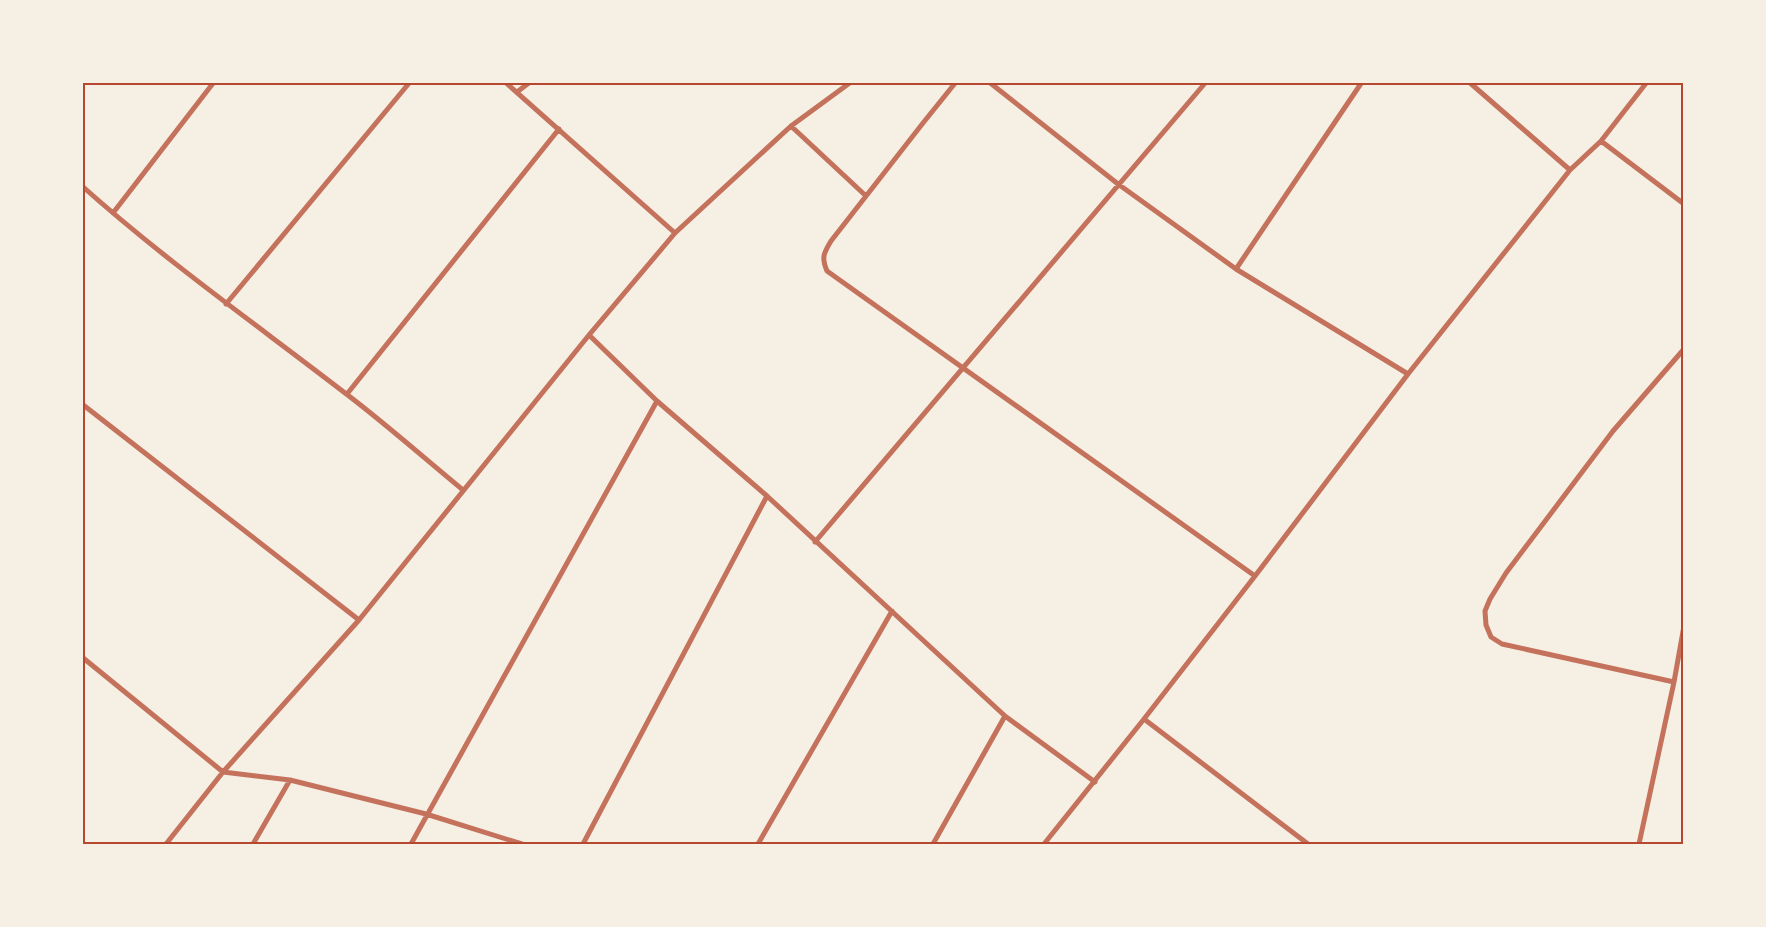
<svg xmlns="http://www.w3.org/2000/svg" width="1766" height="927" font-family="'Fira Sans Condensed',sans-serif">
  <rect width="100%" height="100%" fill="#f6efe4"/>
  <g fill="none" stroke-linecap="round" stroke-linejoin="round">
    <path stroke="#c5725c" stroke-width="5" d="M505 82 675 233
      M956 82 923 123 831 241C824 253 821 257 827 271L1255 576
      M989 82 1118 184 1236 269 1408 374
      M1469 82 1570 170
      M517 92 530 82
      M791 126 866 196
      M1601 141 1684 204
      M82 186C166 261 257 325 345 393 386 424 424 458 463 490
      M113 213 214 82
      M1236 269 1362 82
      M226 304 410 82
      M589 335 657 401 767 496 1005 716 1095 782
      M347 394 559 129
      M82 404 359 620
      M815 542 1206 82
      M82 657 223 772 290 780 426 814 522 844
      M1674 682 1502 644 1491 637 1486 625 1485 611 1490 599 1506 573 1613 431 1684 349
      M1144 719 1308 844
      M166 844 223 772 359 620 589 335 675 233 791 126 851 82
      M253 844 290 780
      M411 844 657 401
      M583 844 767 496
      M758 844 892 611
      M933 844 1005 716
      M1044 844 1144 719 1255 576 1408 374 1570 170 1601 141 1647 82
      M1639 844 1674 682 1684 626"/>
  </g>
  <rect width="1766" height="927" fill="none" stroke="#f6efe4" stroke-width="168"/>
  <rect x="84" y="84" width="1598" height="759" fill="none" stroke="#b5482f" stroke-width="2"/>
</svg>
